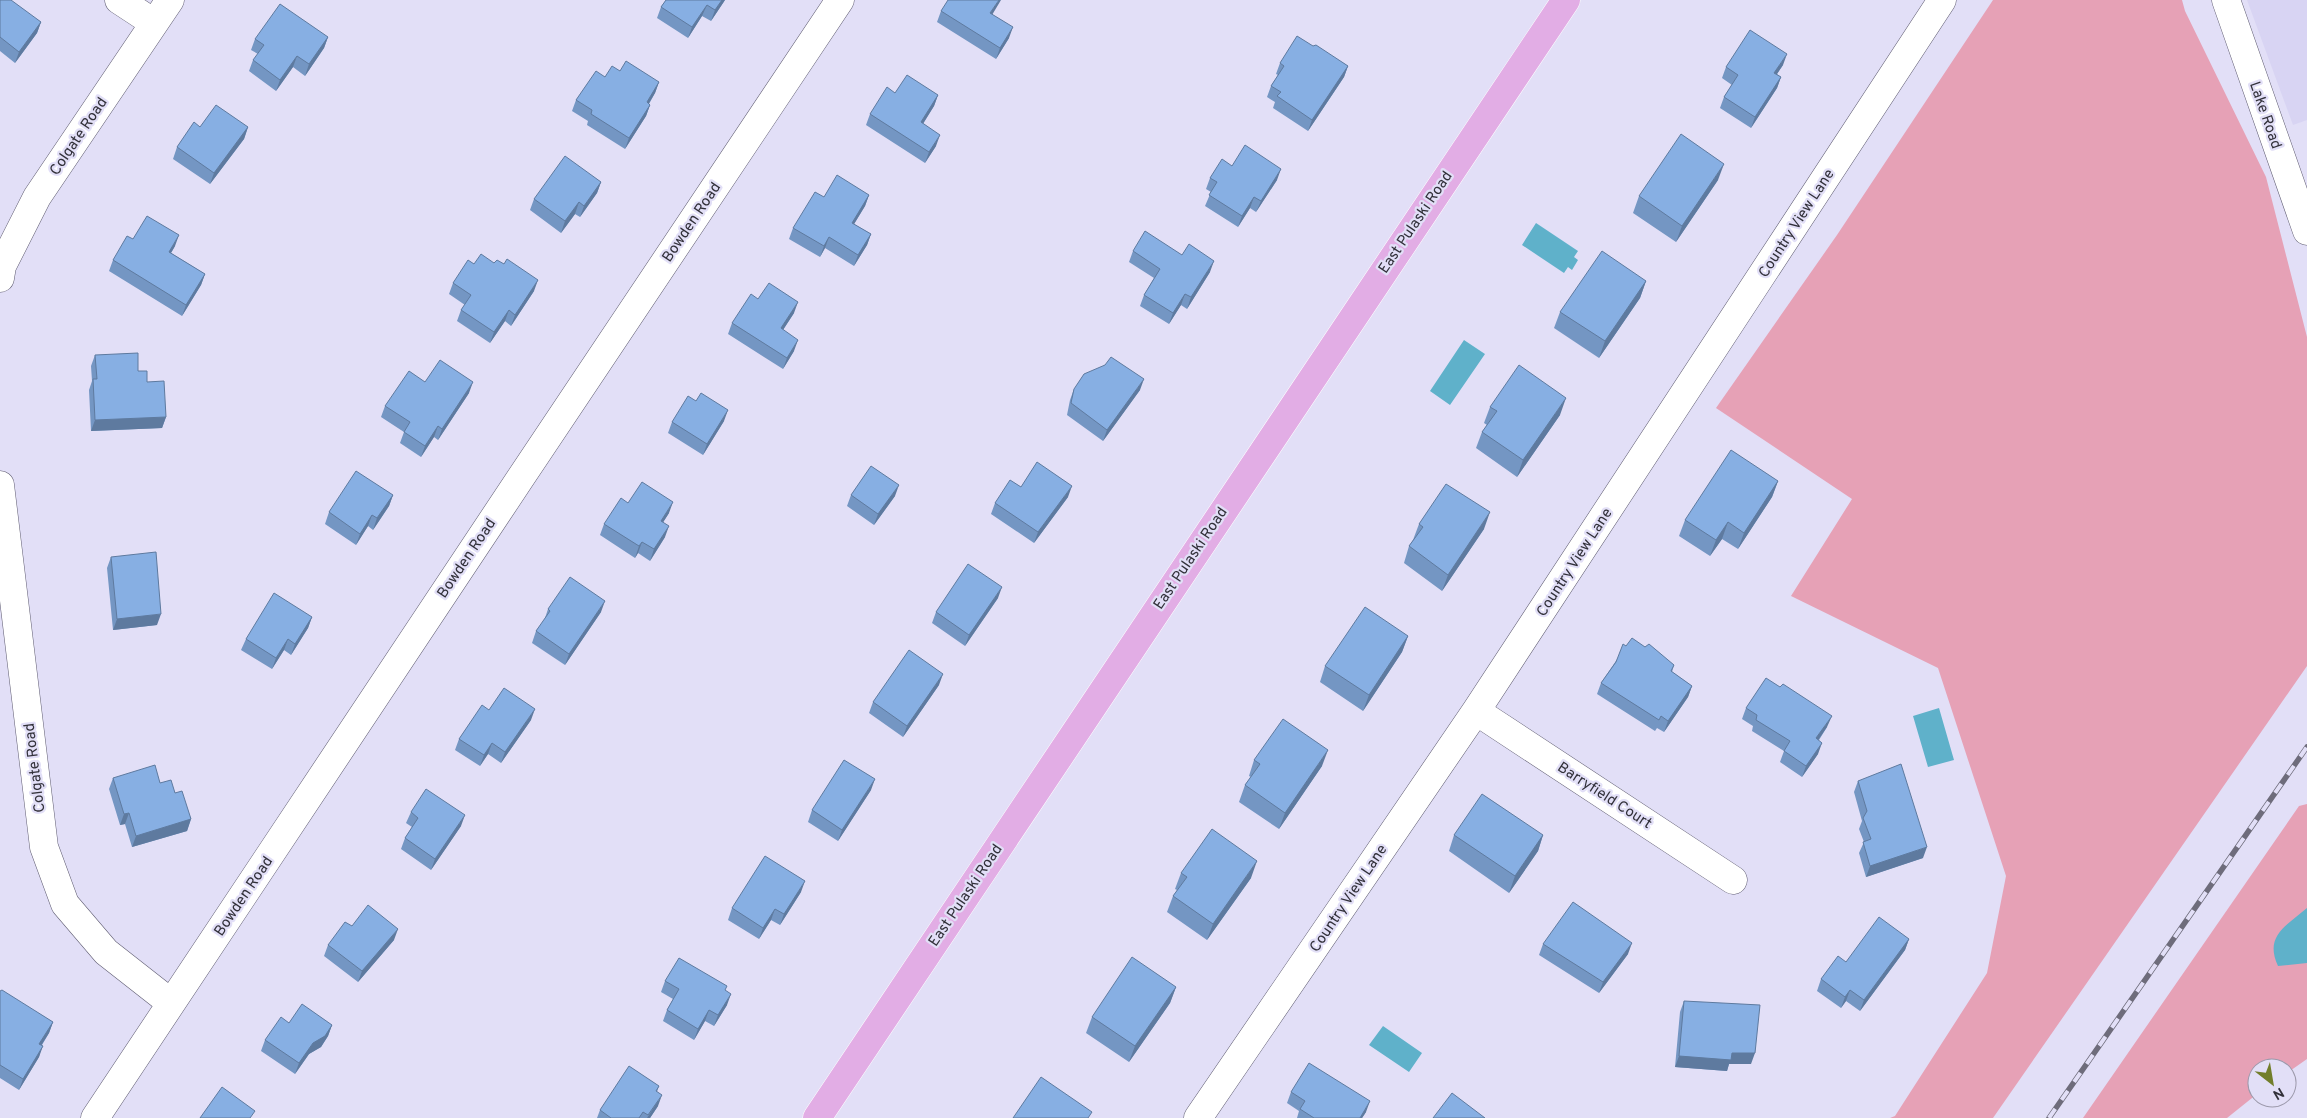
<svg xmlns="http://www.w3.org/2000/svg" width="2307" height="1118" font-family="Overpass,sans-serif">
  <rect width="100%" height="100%" fill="#e2dff7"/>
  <path fill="#d8d4f3" d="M2247 0H2307V120L2293 125Z"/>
  <path fill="#e6a1b6" d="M1993 0H2182L2185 11 2266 177 2307 337V666L1993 1118H1890L1895 1116 1987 973 2006 876 1938 668 1791 596 1852 499 1716 408 1837 235Z
    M2307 804V1059L2287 1073V1068H2257V1094L2227 1118H2083L2299 806Z"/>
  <path fill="#5fb1ca" d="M1536 223 1578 251 1574 257 1578 260 1572 270 1568 267 1564 273 1522 245Z
    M1464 340 1485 354 1450 405 1430 391Z
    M1939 708 1954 760 1928 767 1913 716Z
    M2307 908V963L2278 966C2264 936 2286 926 2307 908Z
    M1383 1026 1422 1053 1409 1072 1369 1045Z"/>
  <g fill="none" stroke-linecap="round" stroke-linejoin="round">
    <g stroke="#5f5c71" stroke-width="29">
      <path id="minor" d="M119 0 154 23
        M2226 0 2307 231
        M0 278 2 266 37 197 170 0
        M0 485 44 847 65 904 106 952 171 1003
        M1476 711 1733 880
        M95 1118C342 745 591 372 840 0
        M1198 1118 1476 711 1942 0"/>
    </g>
    <g stroke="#fff" stroke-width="29">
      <path id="major" d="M817 1118 1566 0"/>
    </g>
    <use href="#minor" stroke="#fff" stroke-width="28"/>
    <use href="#major" stroke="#e2ade5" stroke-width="28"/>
    <g stroke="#6e6c7b" stroke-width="5.5">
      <path id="rail" d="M2049 1118 2307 747"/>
    </g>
    <use href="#rail" stroke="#e2dff7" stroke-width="4" stroke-dasharray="11" stroke-linecap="butt"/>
  </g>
  <path fill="#7496c3" d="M0 0 41 22 37 33 15 63 0 51Z
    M666 0H725L711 21 702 16 688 38 657 18 661 7Z
    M941 11 993 15 1009 38 996 59 937 22Z
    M328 37 324 48 305 76 293 67 276 91 249 71 253 60 258 54 251 50 255 39Z
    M1313 46 1348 66 1344 77 1308 131 1273 108 1275 102 1267 97 1271 86 1278 75 1276 74 1280 63Z
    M1783 65 1777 74 1781 77 1777 88 1751 128 1720 108 1724 97 1732 85 1722 78 1726 67Z
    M620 71 659 82 655 93 649 104 650 105 646 116 625 149 587 125 588 121 572 111 576 100 605 77Z
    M895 93 938 95 934 106 923 124 936 146 925 163 866 125 870 114Z
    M248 127 244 139 210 184 173 159 177 147Z
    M1232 166 1277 180 1256 212 1250 208 1238 227 1205 206 1211 192 1206 189 1210 178Z
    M1718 180 1676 242 1633 213 1639 196Z
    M601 182 597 193 580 217 575 214 561 233 530 210 534 199Z
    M869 195 865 206 854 224 871 234 867 245 854 266 825 248 820 257 789 239 793 228 824 197Z
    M133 239 175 246 171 253 205 274 201 285 182 316 109 271 113 260Z
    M1133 251 1210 272 1187 309 1181 305 1169 324 1140 306 1144 295 1154 278 1129 262Z
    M474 264 534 291 511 326 505 321 490 343 457 321 461 310 465 305 449 294 453 283Z
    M1646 281 1640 298 1599 358 1554 328 1560 312Z
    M758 299 794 313 783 330 794 351 783 369 728 334 732 323Z
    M95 355 138 371 147 382 166 417 162 428 91 431 89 390 92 381 91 366Z
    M425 382 469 393 438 440 434 437 421 457 400 443 404 432 381 417 385 406Z
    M1074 389 1140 390 1103 441 1067 415 1070 400Z
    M696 401 724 421 703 455 668 433 672 422Z
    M1490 407 1560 415 1517 477 1476 448 1482 432 1487 425 1484 423Z
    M1778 481 1772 497 1738 549 1722 539 1710 556 1679 536 1685 520Z
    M1021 487 1068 497 1034 543 991 514 995 503Z
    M393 495 389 506 373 530 368 526 356 545 325 524 329 512Z
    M851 495 895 496 874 525 847 506Z
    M628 503 669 513 663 522 665 537 650 561 638 553 635 558 600 535 604 524Z
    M1419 524 1484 529 1442 591 1404 563 1409 546 1413 540Z
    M111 557 157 625 113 630 107 568Z
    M998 598 965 646 932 623 936 612Z
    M548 609 601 612 565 665 532 643 536 631 544 621Z
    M312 617 308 628 291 655 284 650 272 669 241 650 246 639Z
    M1408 636 1402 652 1363 711 1320 682 1325 666Z
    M1626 646 1645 647 1674 665 1672 672 1692 686 1688 697 1664 732 1657 728 1655 731 1597 694 1601 683Z
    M939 685 903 737 869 713 873 702Z
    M1746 708 1827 727 1819 740 1818 754 1802 777 1780 762 1784 751 1752 731 1753 726 1742 719Z
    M531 720 501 763 488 754 480 766 455 750 459 739Z
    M1254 760 1322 766 1279 829 1239 802 1245 785 1251 777 1249 776Z
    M113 778 160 783 175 793 191 819 187 831 132 847 125 824 120 825 109 789Z
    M1858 781 1923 858 1866 877 1859 853 1864 842 1859 829 1862 821 1854 792Z
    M871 790 838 841 808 822 812 810Z
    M411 812 461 826 431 870 401 849 405 838 412 827 406 823Z
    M1454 835H1543L1538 851 1509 893 1449 851Z
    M1181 873 1251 878 1207 940 1167 912 1173 896 1177 890 1175 889Z
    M801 892 780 925 771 920 759 939 728 920 732 908Z
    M352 926 394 940 358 982 324 956 328 945Z
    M1909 939 1905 950 1860 1011 1846 1001 1841 1008 1817 991 1821 979 1846 962Z
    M1543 944 1628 954 1599 993 1539 955Z
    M665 981 725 990 727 1005 714 1026 705 1021 694 1040 663 1021 667 1010 673 999 661 992Z
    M1176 987 1170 1003 1129 1062 1086 1033 1092 1017Z
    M0 991 53 1022 49 1033 42 1045 39 1057 19 1090 0 1078Z
    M1684 1001 1751 1064H1729L1727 1071 1675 1067 1680 1012Z
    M289 1023 332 1025 328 1036 321 1047 309 1054 295 1074 261 1051 265 1040Z
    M659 1086 657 1092 658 1106 650 1118H597L600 1110Z
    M1291 1092 1366 1112 1362 1118H1297L1299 1111 1287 1103Z"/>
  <path fill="#5e7a9f" d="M722 0H725L711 21 715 10Z
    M999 0H1001L986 25 990 13Z
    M707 5 702 16 688 38 692 27Z
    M41 22 37 33 15 63 19 52Z
    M1013 27 1009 38 996 59 1000 48Z
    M328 37 324 48 305 76 309 64Z
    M1787 54 1783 65 1770 84 1774 73Z
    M297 56 293 67 276 91 280 80Z
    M1348 66 1344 77 1308 131 1312 120Z
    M1781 77 1777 88 1751 128 1755 117Z
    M659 82 655 93 643 113 647 102Z
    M938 95 934 106 917 133 921 122Z
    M650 105 646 116 625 149 629 138Z
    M248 127 244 139 210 184 214 173Z
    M940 135 936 146 925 163 929 152Z
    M1724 164 1718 180 1676 242 1682 226Z
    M1281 169 1277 180 1256 212 1261 201Z
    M601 182 597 193 580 217 584 206Z
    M869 195 865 206 848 234 852 223Z
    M1254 197 1250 208 1238 227 1242 216Z
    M579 202 575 214 561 233 565 221Z
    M871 234 867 245 854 266 858 255Z
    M179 235 175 246 165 263 169 252Z
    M829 237 825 248 820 257 824 246Z
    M1214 261 1210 272 1187 309 1191 297Z
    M205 274 201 285 182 316 186 305Z
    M538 280 534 291 511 326 515 315Z
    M1646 281 1640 298 1599 358 1605 341Z
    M1185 294 1181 305 1169 324 1173 313Z
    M798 302 794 313 777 339 781 328Z
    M509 310 505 321 490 343 494 332Z
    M798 340 794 351 783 369 787 358Z
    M1144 379 1140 390 1103 441 1107 430Z
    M473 382 469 393 438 440 442 429Z
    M1566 398 1560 415 1517 477 1523 460Z
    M728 410 724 421 703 455 707 444Z
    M166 417 162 428 91 431 95 420Z
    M438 426 434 437 421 457 425 446Z
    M1778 481 1772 497 1738 549 1744 533Z
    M899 485 895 496 874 525 878 514Z
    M1072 486 1068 497 1034 543 1038 532Z
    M393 495 389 506 373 530 377 518Z
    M673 502 669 513 657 532 661 521Z
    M1490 512 1484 529 1442 591 1448 575Z
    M372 515 368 526 356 545 360 534Z
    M1728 522 1722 539 1710 556 1716 540Z
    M669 526 665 537 650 561 654 549Z
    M642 542 638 553 635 558 639 546Z
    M1002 587 998 598 965 646 969 635Z
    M605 601 601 612 565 665 569 654Z
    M161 614 157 625 113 630 117 619Z
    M312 617 308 628 291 655 295 644Z
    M1408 636 1402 652 1363 711 1369 695Z
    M288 639 284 650 272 669 276 658Z
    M943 674 939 685 903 737 907 726Z
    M1692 686 1688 697 1664 732 1668 721Z
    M535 709 531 720 501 763 505 752Z
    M1832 716 1827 727 1812 749 1816 738Z
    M492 743 488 754 480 766 484 755Z
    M1822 743 1818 754 1802 777 1806 766Z
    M1328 750 1322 766 1279 829 1285 813Z
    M875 779 871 790 838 841 842 830Z
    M129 813 125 824 120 825 124 814Z
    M465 815 461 826 431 870 435 859Z
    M191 819 187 831 132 847 136 836Z
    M1543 835 1538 851 1509 893 1515 876Z
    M1927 847 1923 858 1866 877 1870 866Z
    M1257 861 1251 878 1207 940 1213 924Z
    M805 881 801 892 780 925 784 914Z
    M775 909 771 920 759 939 763 928Z
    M398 929 394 940 358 982 362 971Z
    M1909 939 1905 950 1860 1011 1864 1000Z
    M1632 943 1628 954 1599 993 1603 982Z
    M1176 987 1170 1003 1129 1062 1135 1046Z
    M1850 990 1846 1001 1841 1008 1845 997Z
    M731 994 727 1005 714 1026 718 1015Z
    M709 1010 705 1021 694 1040 698 1029Z
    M53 1022 49 1033 35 1055 39 1044Z
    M332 1025 328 1036 321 1047 309 1054 295 1074 299 1063 313 1043Z
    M43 1046 39 1057 19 1090 23 1079Z
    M1732 1053H1755L1751 1064H1729L1727 1071 1675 1067 1679 1056Z
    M662 1095 658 1106 650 1118H647Z
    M1370 1101 1366 1112 1362 1118H1360Z"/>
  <path fill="#87afe3" stroke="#5e7a9f" d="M0 0H11L41 22 19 52 0 37Z
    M666 0H722L715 10 707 5 692 27 661 7Z
    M948 0H999L990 13 1013 27 1000 48 941 11Z
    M280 4 328 37 309 64 297 56 280 80 253 60 264 45 255 39Z
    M1750 30 1787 54 1774 73 1781 77 1755 117 1724 97 1738 75 1726 67Z
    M1297 36 1313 46 1316 45 1348 66 1312 120 1277 96 1281 92 1271 86 1284 66 1280 63Z
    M626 61 659 82 647 102 650 105 629 138 591 114 592 110 576 100 596 71 605 77 612 66 620 71Z
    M907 75 938 95 921 122 940 135 929 152 870 114 887 87 895 93Z
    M216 105 248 127 214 173 177 147 194 122 200 127Z
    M1681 134 1724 164 1682 226 1639 196Z
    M1245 145 1281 169 1261 201 1254 197 1242 216 1209 195 1217 182 1210 178 1222 159 1232 166Z
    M565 156 601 182 584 206 579 202 565 221 534 199Z
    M837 175 869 195 852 223 871 234 858 255 829 237 824 246 793 228 815 192 824 197Z
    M147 216 179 235 169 252 205 274 186 305 113 260 127 236 133 239Z
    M1145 231 1182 255 1189 244 1214 261 1191 297 1185 294 1173 313 1144 295 1160 269 1133 251Z
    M1602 251 1646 281 1605 341 1560 312Z
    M481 254 494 263 497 260 504 264 507 259 538 280 515 315 509 310 494 332 461 310 471 295 453 283 468 260 474 264Z
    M769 283 798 302 781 328 798 340 787 358 732 323 751 294 758 299Z
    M138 353V371H147V382L164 381 166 417 95 420 93 379H97L95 355Z
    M1111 357 1144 379 1107 430 1071 403 1074 389 1084 374 1105 365Z
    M440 360 473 382 442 429 438 426 425 446 404 432 410 422 385 406 409 371 425 382Z
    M1519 365 1566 398 1523 460 1482 432 1497 411 1490 407Z
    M701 393 728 410 707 444 672 422 688 396 696 401Z
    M1731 450 1778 481 1744 533 1728 522 1716 540 1685 520Z
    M1037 462 1072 486 1038 532 995 503 1010 480 1021 487Z
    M871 466 899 485 878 514 851 495Z
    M356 471 393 495 377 518 372 515 360 534 329 512Z
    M642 482 673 502 661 521 669 526 654 549 642 542 639 546 604 524 621 498 628 503Z
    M1446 484 1490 512 1448 575 1409 546 1423 527 1419 524Z
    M156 552 161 614 117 619 111 557Z
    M968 564 1002 587 969 635 936 612Z
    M570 577 605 601 569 654 536 631 550 611 548 609Z
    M274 593 312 617 295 644 288 639 276 658 246 639Z
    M1365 607 1408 636 1369 695 1325 666Z
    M1632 638 1645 647 1649 644 1674 665 1671 671 1692 686 1668 721 1661 716 1659 720 1601 683 1616 662 1623 644 1626 646Z
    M909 650 943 674 907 726 873 702Z
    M1766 678 1780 687 1783 684 1832 716 1816 738 1822 743 1806 766 1784 751 1790 741 1756 720 1757 715 1746 708Z
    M504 688 535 709 505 752 492 743 484 755 459 739 482 705 489 710Z
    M1283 719 1328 750 1285 813 1245 785 1260 764 1254 760Z
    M844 760 875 779 842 830 812 810Z
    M1901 764 1927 847 1870 866 1863 842 1871 839 1863 818 1867 811 1858 781Z
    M155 765 160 783 171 780 175 793 182 791 191 819 136 836 129 813 124 814 113 778Z
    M426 789 465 815 435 859 405 838 418 818 411 812Z
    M1482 794 1543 835 1515 876 1454 835Z
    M1212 829 1257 861 1213 924 1173 896 1187 877 1181 873Z
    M765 856 805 881 784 914 775 909 763 928 732 908Z
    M1573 902 1632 943 1603 982 1543 944Z
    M368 905 398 929 362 971 328 945 345 922 352 926Z
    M1879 917 1909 939 1864 1000 1850 990 1845 997 1821 979 1838 956 1846 962Z
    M1132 957 1176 987 1135 1046 1092 1017Z
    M679 958 727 986 725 990 731 994 718 1015 709 1010 698 1029 667 1010 679 989 665 981Z
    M2 990 53 1022 39 1044 43 1046 23 1079 0 1065V991Z
    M1684 1001 1760 1005 1755 1053H1732L1731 1060 1679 1056Z
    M302 1004 332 1025 325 1036 313 1043 299 1063 265 1040 281 1017 289 1023Z
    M1309 1063 1370 1101 1360 1118H1314L1300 1109 1305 1101 1291 1092Z
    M629 1066 659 1086 656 1091 662 1095 648 1115 643 1112 639 1118H611L600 1110Z
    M1041 1077 1092 1112 1088 1118H1013Z
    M222 1087 255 1111 250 1118H200Z
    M1452 1093 1485 1118H1433Z"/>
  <g text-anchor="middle" stroke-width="4.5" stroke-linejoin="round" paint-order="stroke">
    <g font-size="15" fill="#32313a" stroke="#e2dff7">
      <text transform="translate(2266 115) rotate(71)" y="5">Lake Road</text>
      <text transform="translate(78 136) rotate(-56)" y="5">Colgate Road</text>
      <text transform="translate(691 222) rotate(-56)" y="5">Bowden Road</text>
      <text transform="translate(1415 222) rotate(-56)" y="5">East Pulaski Road</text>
      <text transform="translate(1796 223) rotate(-57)" y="5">Country View Lane</text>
      <text transform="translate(466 558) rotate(-56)" y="5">Bowden Road</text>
      <text transform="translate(1190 558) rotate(-56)" y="5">East Pulaski Road</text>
      <text transform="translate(1574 562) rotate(-57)" y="5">Country View Lane</text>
      <text transform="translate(34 768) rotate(-97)" y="5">Colgate Road</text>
      <text transform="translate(1605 795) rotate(33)" y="5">Barryfield Court</text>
      <text transform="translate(965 895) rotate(-56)" y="5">East Pulaski Road</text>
      <text transform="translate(243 896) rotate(-56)" y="5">Bowden Road</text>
      <text transform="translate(1348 898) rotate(-56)" y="5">Country View Lane</text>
    </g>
  </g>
  <g transform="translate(2272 1083) rotate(149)"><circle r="24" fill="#e2dff7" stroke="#9c99ab"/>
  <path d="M0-4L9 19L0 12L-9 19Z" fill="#727e2b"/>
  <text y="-8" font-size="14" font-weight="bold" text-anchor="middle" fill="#32313a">N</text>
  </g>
</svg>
